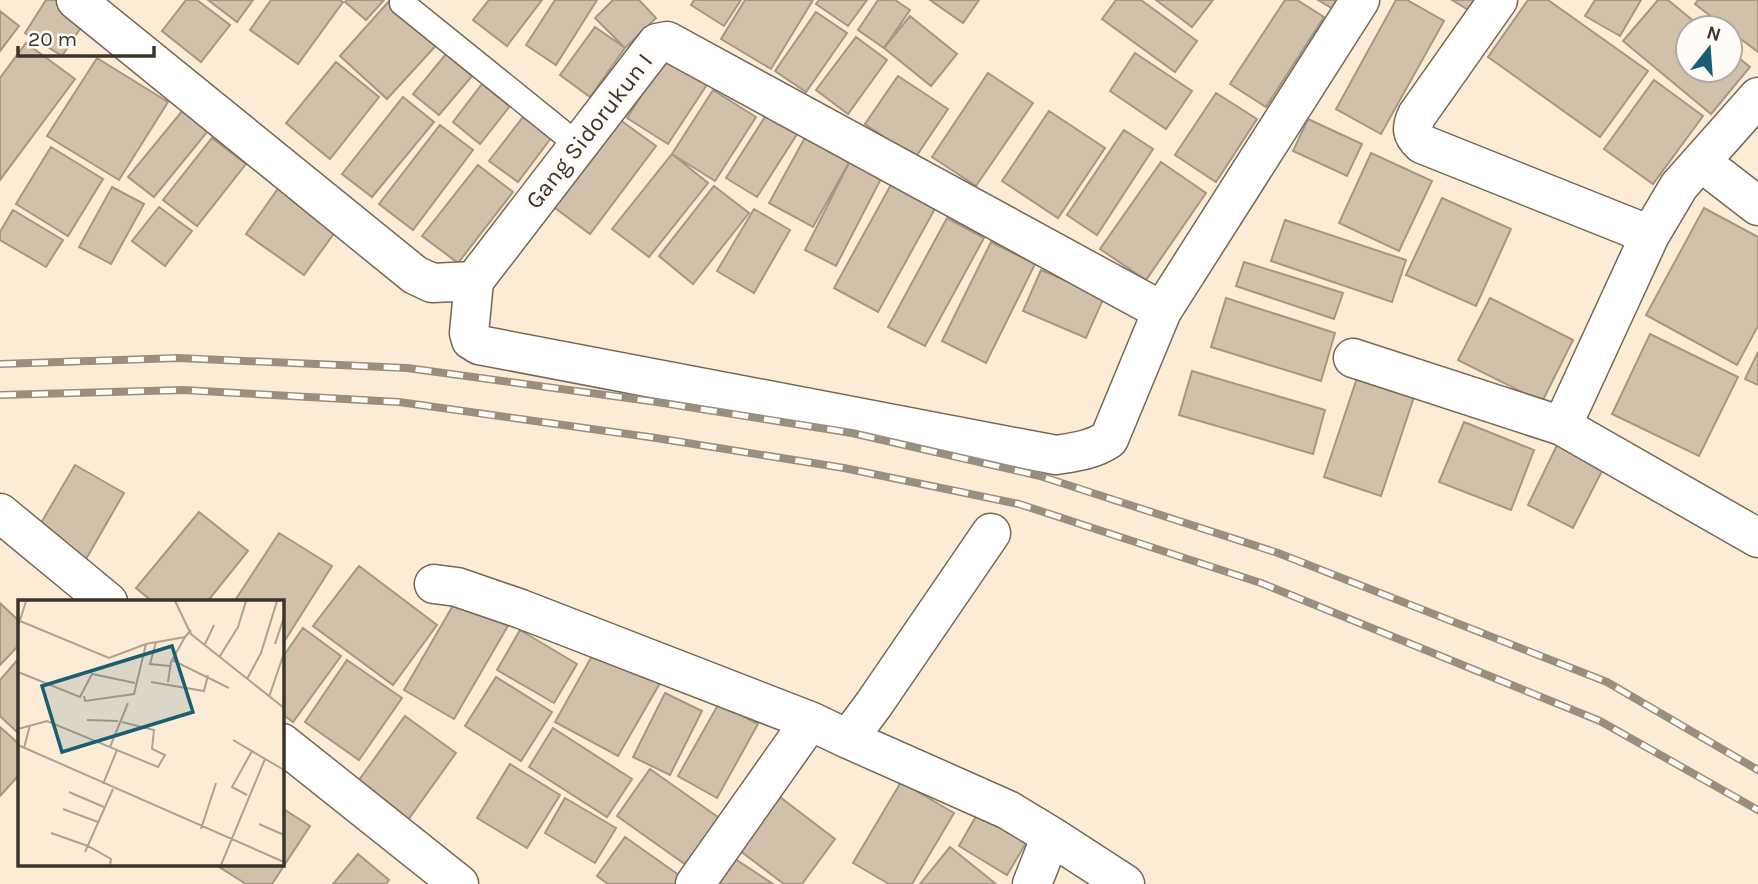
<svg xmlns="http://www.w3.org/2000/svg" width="1758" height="884" font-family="Karla,sans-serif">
  <rect width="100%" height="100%" fill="#fdecd5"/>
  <path fill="#d1c1ab" stroke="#a69782" stroke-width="2" d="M46 0H61L88 17 62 56 25 33Z
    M186 0H197L230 25 201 62 162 31Z
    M208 0H253L237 22Z
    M271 0H340L343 2 298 64 250 30Z
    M347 0H384L366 20 345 2Z
    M390 0 441 40 387 99 340 56Z
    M489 0H542L507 46 473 20Z
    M555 0H597L556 65 526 45Z
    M613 0H639L656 18 625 48 595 18Z
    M694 0H741L724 26 691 5Z
    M745 0H813L771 69 721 39Z
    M819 0H867L848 26 816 4Z
    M878 0H895L910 10 884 48 858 30Z
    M930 0H979L963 23Z
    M1116 0H1141L1197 41 1175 72 1102 19Z
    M1156 0H1213L1192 27Z
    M1285 0H1297L1324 17 1266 107 1230 84Z
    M1318 0H1339L1333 9Z
    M1396 0H1407L1444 21 1381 134 1336 109Z
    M1452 0H1484L1475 14Z
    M1528 0H1548L1648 71 1600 137 1488 57Z
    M1595 0H1641L1620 36 1585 16Z
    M1658 0H1668L1702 28H1688V70H1730V51L1750 67 1711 114 1623 41Z
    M1698 0H1758V52L1730 31V28H1726L1695 4Z
    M0 11 19 26 0 51Z
    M816 12 847 33 806 92 775 71Z
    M910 16 957 54 931 86 884 48Z
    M595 27 625 48 590 97 560 75Z
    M856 37 887 60 848 114 816 90Z
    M26 43 75 79 0 180V78Z
    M669 53 710 80 668 144 627 118Z
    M1135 53 1192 91 1166 129 1110 91Z
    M446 54 472 76 439 115 413 94Z
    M97 58 168 102 119 180 47 136Z
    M336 62 379 97 330 159 286 123Z
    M988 73 1033 103 976 186 932 157Z
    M898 76 948 109 915 158 865 124Z
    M1654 80 1703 116 1653 184 1604 149Z
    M482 84 510 106 480 144 453 122Z
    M713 90 756 117 715 181 672 154Z
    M1216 93 1257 119 1216 182 1175 155Z
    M403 97 434 122 372 197 342 174Z
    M183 110 208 131 154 197 128 177Z
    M1049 111 1105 148 1058 218 1002 181Z
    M768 112 799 131 757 197 726 178Z
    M612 114 656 146 590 234 547 202Z
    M523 117 551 138 518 182 489 161Z
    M1308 119 1362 144 1347 176 1293 151Z
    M440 125 473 150 413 230 379 204Z
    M1124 130 1153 149 1097 235 1067 215Z
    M808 132 852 157 813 227 769 203Z
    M212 138 246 164 197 226 163 200Z
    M51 147 103 179 68 236 16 204Z
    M1371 153 1432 181 1399 251 1339 223Z
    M672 154 708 183 649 257 612 229Z
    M852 157 884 173 836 266 805 250Z
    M1161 162 1206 193 1146 280 1100 249Z
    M478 165 513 192 458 263 422 236Z
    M284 180 343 221 304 275 246 234Z
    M893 181 937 205 878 312 834 288Z
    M714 186 749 213 693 284 659 256Z
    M112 187 144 204 111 264 79 247Z
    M1442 198 1511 229 1476 306 1406 275Z
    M159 207 192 231 165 266 132 241Z
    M1704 208 1758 237V326L1737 365 1646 315Z
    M754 209 790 230 754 293 717 271Z
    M13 210 63 240 46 267 0 240V232Z
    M947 218 984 238 925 346 888 327Z
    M1285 220 1406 260 1392 302 1271 261Z
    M991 242 1035 264 986 363 942 341Z
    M1244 262 1343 293 1334 319 1236 286Z
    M1041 270 1104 297 1086 338 1023 311Z
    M1226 298 1335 333 1321 381 1211 347Z
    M1490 298 1573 340 1542 402 1458 360Z
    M1650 334 1738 377 1699 456 1612 414Z
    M1758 352V385L1745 379Z
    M1192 371 1325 410 1313 454 1179 415Z
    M1359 372 1416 391 1381 496 1324 477Z
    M1464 422 1534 450 1511 510 1439 482Z
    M1558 443 1604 467 1573 528 1528 505Z
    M75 465 124 493 86 559 37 530Z
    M199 512 248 551 207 602H153L136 588Z
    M279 533 332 566 282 645V602H234Z
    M359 566 437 625 393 685 313 626Z
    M459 595 509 624 454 719 404 690Z
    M0 603 19 621V645L0 665Z
    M303 628 341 656 293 722 282 714V658Z
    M520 630 577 664 554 703 497 670Z
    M597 647 660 683 618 756 555 722Z
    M19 658V734L0 716V680Z
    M347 660 402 698 359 760 305 722Z
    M496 677 552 712 521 761 465 726Z
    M665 693 702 711 670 775 633 757Z
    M719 703 758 724 717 798 678 776Z
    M405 716 456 753 405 824 354 787Z
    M0 727 19 744V775L0 796Z
    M553 728 632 779 607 817 529 767Z
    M510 764 560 795 527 848 477 818Z
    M650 769 722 820 689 867 617 816Z
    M901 782 954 813 912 884H889L853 863Z
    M776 794 835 839 802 884H784L735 847Z
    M565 798 616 828 595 863 545 833Z
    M983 804 1032 833 1007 875 959 846Z
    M282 808 310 826 272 884H246L216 865H282Z
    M625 837 683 878 679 884H608L597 876Z
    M950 847 996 884H920Z
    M723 851 773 884H701Z
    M358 854 389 880 386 884H333Z"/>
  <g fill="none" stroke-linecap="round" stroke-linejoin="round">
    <g stroke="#766854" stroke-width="27">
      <path id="lane" d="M402 3 578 145"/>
    </g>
    <g stroke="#766854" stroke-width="41">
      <path id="street" d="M76 0 415 275 432 283 474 281 657 43 667 41 1162 311
        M1498 0 1417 115C1411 128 1411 134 1422 144L1650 235
        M1701 162 1758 206
        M474 281 469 333 471 340 479 345 1056 455C1075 452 1093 450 1109 439L1162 311 1360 0
        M1353 358 1562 426 1758 538
        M1562 426 1650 235 1679 186 1758 97
        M0 513 108 602
        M434 584 457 587 521 609 810 721
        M848 739 1008 810 1051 836 1125 884
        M282 743 459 884
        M695 884 810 721 848 739 874 704 991 533
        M1032 884 1051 836"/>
    </g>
    <use href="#lane" stroke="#fff" stroke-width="24"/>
    <use href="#street" stroke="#fff" stroke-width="38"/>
    <g stroke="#9a8e7e" stroke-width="8">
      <path id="rail" d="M0 364 178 358 407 368 657 402 852 433 1040 476 1278 553 1607 682 1758 770
        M0 395 183 390 399 402 656 438 844 468 1019 504 1261 583 1600 721 1758 810"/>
    </g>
    <use href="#rail" stroke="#fffbf7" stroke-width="5" stroke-dasharray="16" stroke-linecap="butt"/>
  </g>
  <g text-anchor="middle" stroke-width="7" stroke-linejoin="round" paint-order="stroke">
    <g font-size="24" fill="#3b342b" stroke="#fffbf7">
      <text transform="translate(589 131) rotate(-52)" y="8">Gang Sidorukun I</text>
    </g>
  </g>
  <g transform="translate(18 600)">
    <rect width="266" height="266" fill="#fdecd5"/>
    <path fill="none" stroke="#afa291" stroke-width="2" d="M157 1 173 34 266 108M2 21 91 58 128 44 167 37 173 30M0 27 8 1M138 42 132 64 152 66M187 44 196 25M257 44 266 17M202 56 220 27 228 1M154 60 211 88M0 72 62 97 74 74 117 83M229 79 243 53 259 1M133 82 186 91 190 75M150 82 153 62 167 37M66 96 67 101 116 94 128 44M251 97 266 53M69 120 100 121M0 129 29 121 140 167 147 155 134 149 136 130 104 122M215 140 266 170M0 145 266 262M92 147 110 103M6 148 12 125M85 184 99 150M51 192 86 207M229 195 214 187 234 151M45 209 80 222M241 224 266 235M183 229 198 183M33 233 70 246 93 259 92 265M67 252 95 189M203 265 247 159"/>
    <path fill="#1a5f71" fill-opacity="0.15" stroke="#1a5f71" stroke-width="3.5" d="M154 46 175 112 44 152 24 86Z"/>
    <rect width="266" height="266" fill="none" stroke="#3b342b" stroke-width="3.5"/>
  </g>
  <g transform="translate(1709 49) rotate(17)"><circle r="33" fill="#fffbf7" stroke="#b1aba5" stroke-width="2"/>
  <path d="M0-5L12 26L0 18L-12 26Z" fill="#1a5f71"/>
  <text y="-10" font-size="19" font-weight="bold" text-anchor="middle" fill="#3b342b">N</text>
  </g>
  <path d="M18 46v10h136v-10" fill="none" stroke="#3b342b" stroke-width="3.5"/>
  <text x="28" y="46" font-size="21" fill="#3b342b" stroke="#fffbf7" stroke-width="5" paint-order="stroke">20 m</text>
</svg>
